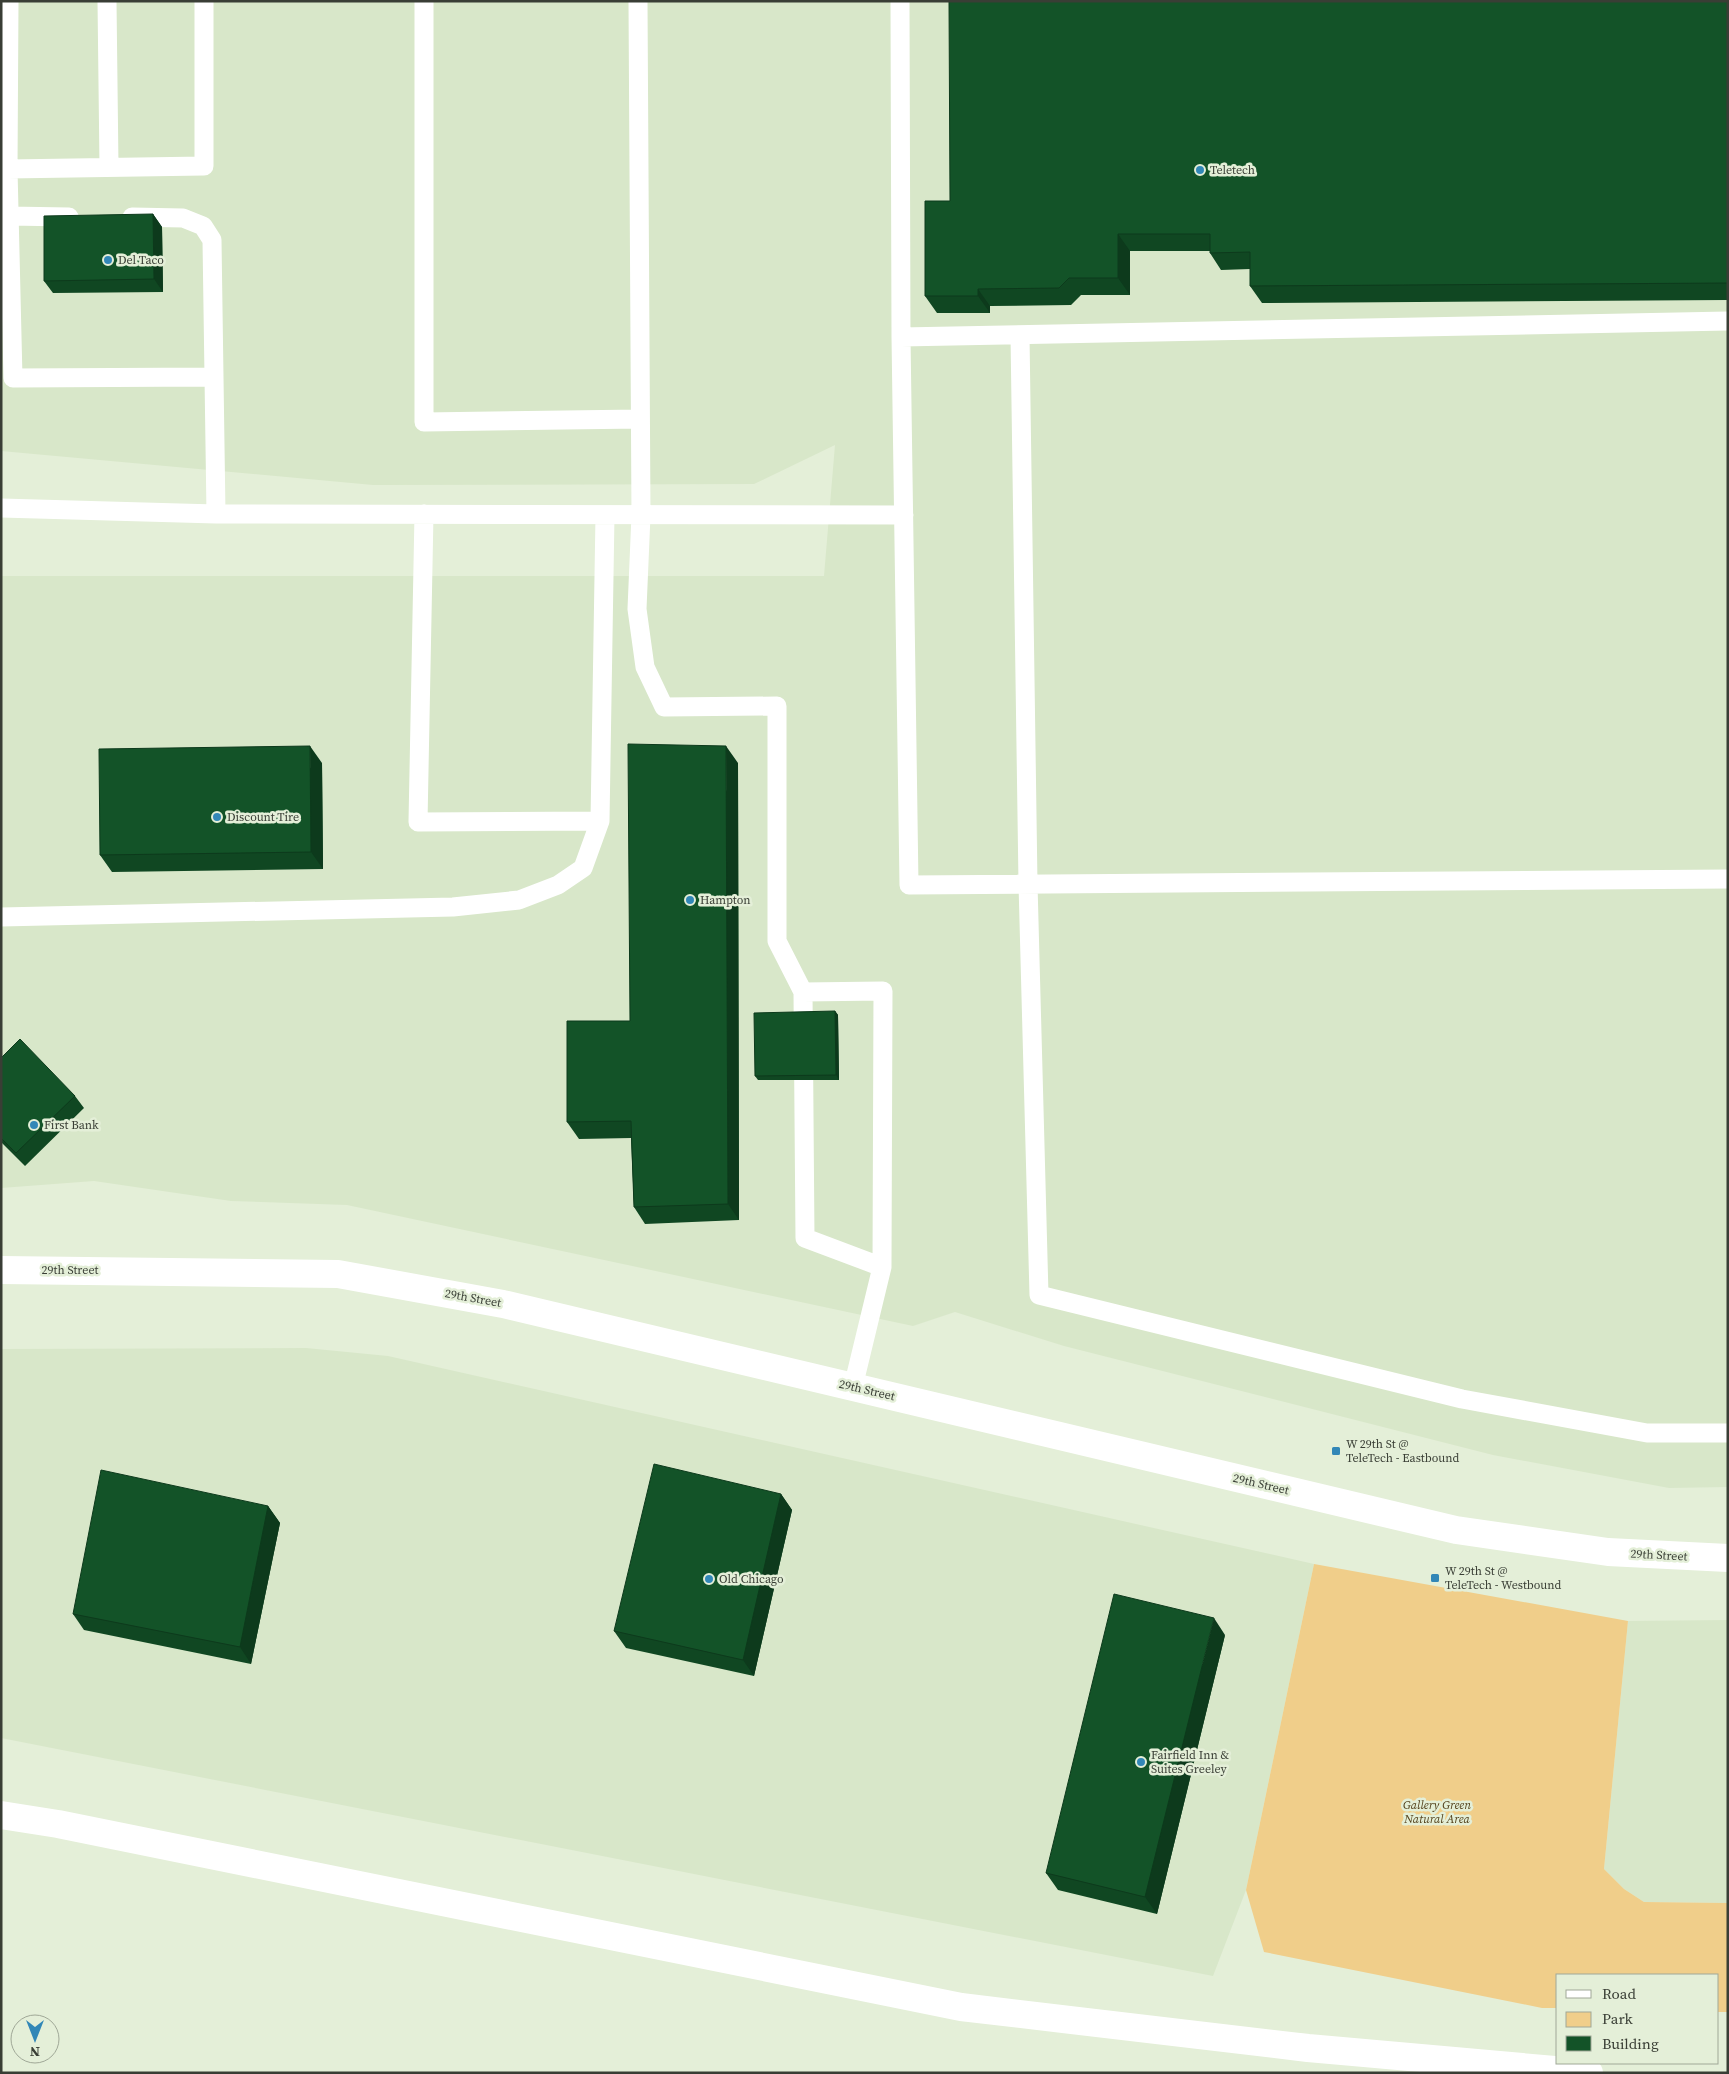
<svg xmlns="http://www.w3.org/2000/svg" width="1729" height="2074" font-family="'Source Serif 4',serif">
  <rect width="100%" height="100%" fill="#e4efd8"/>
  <path fill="#d8e7c9" d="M1 1H1728V1487L1669 1488 1493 1455 1064 1346 955 1312 913 1326 347 1205 231 1201 94 1181 1 1188V576H824L835 445 754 484 373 485 1 451Z
    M306 1348 388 1356 1314 1564 1246 1890 1213 1976 1 1738V1349Z
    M1728 1620V1903L1644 1902 1624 1889 1604 1869 1628 1621Z"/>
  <path fill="#f0ce8a" d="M1314 1564 1628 1621 1604 1869 1624 1889 1644 1902 1728 1903V2012H1718V1975H1558V2008H1542L1264 1952 1246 1890Z"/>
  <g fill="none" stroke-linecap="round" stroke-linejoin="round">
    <path stroke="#fff" stroke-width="19" d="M9 1 8 169 13 378 214 377
      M107 1 109 167
      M424 1V422L640 419
      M638 1 641 515 637 609 645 667 664 707 777 706V941L803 992 883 991 882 1267 853 1387
      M900 1 901 337 909 885 1728 879
      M8 169 204 166V1
      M9 216 69 217
      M132 217 183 218 203 226 212 240 216 514
      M1020 335 1028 884 1039 1295 1462 1399 1647 1433H1728
      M901 337 1728 321
      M1 508 216 514 904 515
      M424 514 418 822 600 821
      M1 917 453 907 519 900 558 885 583 868 600 821 605 515
      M803 992 805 1238 882 1267"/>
    <path stroke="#fff" stroke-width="28" d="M1 1270 338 1274 503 1304 1456 1530 1608 1552 1728 1558"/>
    <path stroke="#fff" stroke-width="28" d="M1 1815 58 1824 961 2007 1308 2048 1589 2073"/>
  </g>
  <path fill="#104722" d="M1728 1V300L1262 303 1250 286V269L1221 270 1210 253V251H1130V295H1081L1071 305 990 306V313H937L925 296 950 201Z
    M153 214 162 227 163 292 53 293 44 281Z
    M322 763 323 869 112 872 100 855Z
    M738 763 739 1220 645 1224 634 1207 631 1138 579 1139 567 1122 630 1021Z
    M835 1011 838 1015 839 1080H758L755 1076Z
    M1 1058 75 1096 84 1108 25 1166 1 1142Z
    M781 1494 792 1510 754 1676 626 1648 614 1631Z
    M268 1506 280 1523 251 1664 84 1630 73 1614Z
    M1225 1635 1157 1914 1058 1890 1046 1873Z"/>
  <path fill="#0d3a1c" d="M153 214 162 227 163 292 154 279Z
    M1118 234 1130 251V295L1118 278Z
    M978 289 990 306V313L978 296Z
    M310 746 322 763 323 869 311 852Z
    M726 746 738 763 739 1220 728 1204Z
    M835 1011 838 1015 839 1080 836 1075Z
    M781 1494 792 1510 754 1676 743 1660Z
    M268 1506 280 1523 251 1664 240 1647Z
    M1214 1618 1225 1635 1157 1914 1145 1897Z"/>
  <path fill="#135328" stroke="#0d3a1c" d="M949 1H1728V283L1250 286V252L1210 253V234H1118V278H1069L1059 288 978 289V296H925V201H950Z
    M153 214 154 279 44 281V216Z
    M628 744 726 746 728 1204 634 1207 631 1121 567 1122V1021H630Z
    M310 746 311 852 100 855 99 749Z
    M835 1011 836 1075 755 1076 754 1013Z
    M20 1039 75 1096 16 1153 1 1138V1058Z
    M654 1464 781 1494 743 1660 614 1631Z
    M101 1470 268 1506 240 1647 73 1614Z
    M1114 1594 1214 1618 1145 1897 1046 1873Z"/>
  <g fill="#3287b7" stroke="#e4efd8" stroke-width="2">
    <circle cx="1200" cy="170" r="5"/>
    <circle cx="108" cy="260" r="5"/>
    <circle cx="217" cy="817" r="5"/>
    <circle cx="690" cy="900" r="5"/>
    <circle cx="34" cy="1125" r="5"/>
    <rect x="1331" y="1446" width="10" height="10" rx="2.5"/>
    <rect x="1430" y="1573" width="10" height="10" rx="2.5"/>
    <circle cx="709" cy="1579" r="5"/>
    <circle cx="1141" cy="1762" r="5"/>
  </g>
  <g text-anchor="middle" stroke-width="5" stroke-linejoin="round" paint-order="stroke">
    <g font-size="12" fill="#393e35" stroke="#e4efd8" text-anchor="start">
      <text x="1210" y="174">Teletech</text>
      <text x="118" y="264">Del Taco</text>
      <text x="227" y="821">Discount Tire</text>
      <text x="700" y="904">Hampton</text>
      <text x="44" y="1129">First Bank</text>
      <text x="1346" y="1448">W 29th St @<tspan x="1346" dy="14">TeleTech - Eastbound</tspan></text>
      <text x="1445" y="1575">W 29th St @<tspan x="1445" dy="14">TeleTech - Westbound</tspan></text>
      <text x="719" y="1583">Old Chicago</text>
      <text x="1151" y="1759">Fairfield Inn &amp;<tspan x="1151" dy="14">Suites Greeley</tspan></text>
    </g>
    <g font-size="12" fill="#393e35" stroke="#e4efd8">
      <text x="70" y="1274">29th Street</text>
      <text transform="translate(473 1298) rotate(10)" y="4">29th Street</text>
      <text transform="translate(867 1390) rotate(13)" y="4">29th Street</text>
      <text transform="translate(1261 1484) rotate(13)" y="4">29th Street</text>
      <text transform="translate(1659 1555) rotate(3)" y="4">29th Street</text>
    </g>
    <g font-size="12" font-style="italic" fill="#54421c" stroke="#e4efd8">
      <text x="1437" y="1809">Gallery Green<tspan x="1437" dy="14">Natural Area</tspan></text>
    </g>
  </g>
  <rect width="1729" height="2074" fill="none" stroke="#393e35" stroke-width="5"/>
  <rect x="1556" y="1974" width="162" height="90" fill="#e4efd8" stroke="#a0a897"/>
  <rect x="1566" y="1990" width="25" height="8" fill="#ffffff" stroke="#a0a897"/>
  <text x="1602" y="1999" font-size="15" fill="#393e35">Road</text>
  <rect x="1566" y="2012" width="25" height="15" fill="#f0ce8a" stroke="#a0a897"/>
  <text x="1602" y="2024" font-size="15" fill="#393e35">Park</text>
  <rect x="1566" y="2036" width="25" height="15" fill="#135328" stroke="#a0a897"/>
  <text x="1602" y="2049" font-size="15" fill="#393e35">Building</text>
  <g transform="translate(35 2039) rotate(180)"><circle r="24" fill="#e4efd8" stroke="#a0a897"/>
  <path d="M0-4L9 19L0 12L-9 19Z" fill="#3287b7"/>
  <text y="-8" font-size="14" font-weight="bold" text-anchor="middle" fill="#393e35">N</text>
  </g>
</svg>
